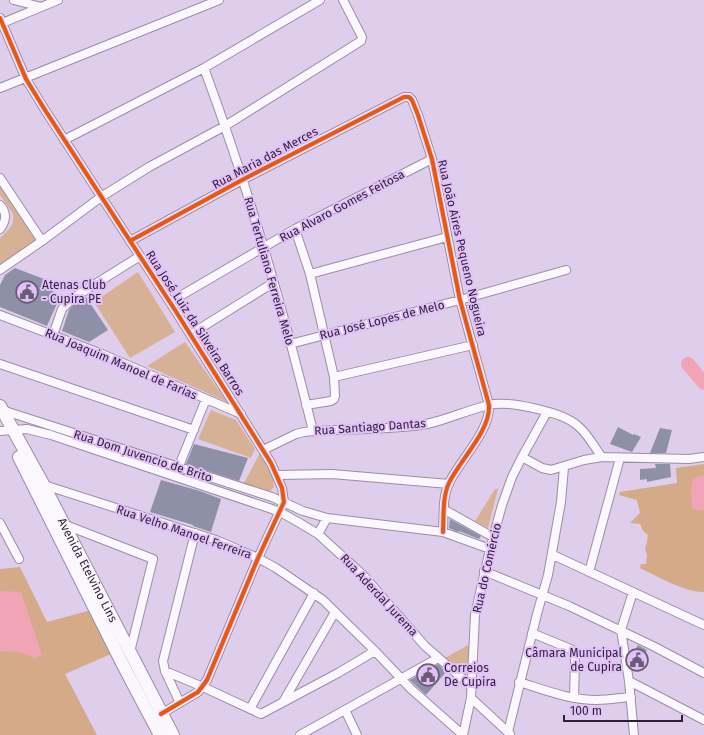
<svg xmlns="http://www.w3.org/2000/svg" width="704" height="735" font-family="'Fira Sans',sans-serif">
  <rect width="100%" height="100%" fill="#dfceeb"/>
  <path fill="#d7b196" d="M0 181 37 239 0 267V238L10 228 13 222V214L0 195Z
    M138 272 175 332 130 358 94 302Z
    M185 342 227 402 147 366Z
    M211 410 236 420 255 449 251 458 198 439Z
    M260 453 273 478 274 487 270 491 260 490 244 483Z
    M495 489H498L488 528 475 521Z
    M468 645H469L467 673 466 676H462L443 659Z"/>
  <path fill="#d4aa88" d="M704 464V592C687 593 656 576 640 568L641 564H646L647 554 645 549 647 542 648 535 643 531 640 524 630 523 640 513 637 500 619 495 620 492 677 483 676 468Z
    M20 567 47 622 95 609 118 651 65 674 97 735H0V569Z"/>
  <path fill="#f1a4b6" d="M703 475H704V511L692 509 691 491 693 479Z
    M0 591 21 592 42 655 35 658 19 652 0 651Z"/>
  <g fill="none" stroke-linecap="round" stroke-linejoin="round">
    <path stroke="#f1a4b6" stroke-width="14" d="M688 364 704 383"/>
  </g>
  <path fill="#8e90a7" d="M15 268 44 279 59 299 47 326 0 307V285L5 275Z
    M86 297 108 330 89 342 62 331 69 310 75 303Z
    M618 427 633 435 634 434 641 437 632 452 610 444Z
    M660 428 672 430 666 453H650Z
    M194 444 248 458 239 481 186 464Z
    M655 464H670L671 477 647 482V479L640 480V469L656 468Z
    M161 480 200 491 221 499 211 532 193 526V525L150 512Z
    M450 519 481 536 479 539 459 531 458 532 449 528Z
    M638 645 647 650 638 668 632 664V655Z
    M438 664 446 672 426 695 410 680Z"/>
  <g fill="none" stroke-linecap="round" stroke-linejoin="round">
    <g stroke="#9b8da5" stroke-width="10">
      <path id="minor" d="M14 0 41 7
        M0 18 26 79 45 110 175 310 271 463 282 488 284 502 258 558 207 680 198 692 161 714
        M0 24 58 0
        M204 68C248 186 283 308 313 431
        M0 88 219 0
        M64 140 204 68 320 0
        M0 178 42 241
        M0 205C7 213 7 220 0 229
        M295 229 310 274 334 377 335 396 334 399 331 401 306 405
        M130 241 242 180 404 97H409L412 100 418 115 432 159 460 300 489 405C491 430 460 460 449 483 442 498 444 517 443 532
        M0 270 42 241 101 197 149 167 225 126 361 41 362 37 343 0
        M310 274 447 237
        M170 302 295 229 432 159
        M0 315 102 354 241 414
        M191 334 273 283
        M53 335 62 309 73 298 140 256
        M290 344 460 300 566 270
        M0 364 194 430
        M334 377 473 345
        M2 410 272 497 303 511 327 518 443 532 490 549
        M0 431 27 429 51 435 269 508 280 512 298 522 318 534 363 575 425 646 472 687
        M263 450 296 434 304 432C340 429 377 430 413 426 439 424 463 411 489 405 508 400 563 412 578 426 588 434 594 447 602 457
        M522 457 542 468 551 470 584 460 602 457 689 459 704 457
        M177 471 206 399
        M278 475 332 474 449 484
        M41 484 216 540 258 558 276 568 323 600 375 651 411 689 463 735
        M445 510 493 537
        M0 523 19 559
        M63 524 153 559 130 652
        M318 534 327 518
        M553 555 704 625
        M484 571 569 606 653 646 704 673
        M589 572 620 458
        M633 592 621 630 629 681 634 735
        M532 633 573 650 575 660 574 698
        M165 671 203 687 261 714 338 673 375 651
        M629 681 704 720
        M519 682C545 690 570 700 597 700 608 700 619 698 631 697
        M471 698 510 734
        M283 702 335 612
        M180 703 165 671 163 661 195 533
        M250 709 314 593
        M345 710 357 735
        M508 732 537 614 548 575 561 502 564 467
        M300 735 438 658
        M463 735 471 698 475 615 490 549 502 505 512 477 522 457 547 412"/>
    </g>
    <g stroke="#9b8da5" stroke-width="14">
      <g id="secondary">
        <path id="s1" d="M0 406 43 484 173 735"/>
        <path d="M19 457 123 665 160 735"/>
      </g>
    </g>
    <use href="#minor" stroke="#faf8fc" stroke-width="8"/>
    <use href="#secondary" stroke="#faf8fc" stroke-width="12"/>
    <g stroke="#e2c1f8" stroke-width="6">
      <path id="cycleway" d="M0 18 26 79 45 110 175 310 271 463 282 488 284 502 258 558 207 680 198 692 161 714
        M130 241 242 180 404 97H409L412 100 418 115 432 159 460 300 489 405C491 430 460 460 449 483 442 498 444 517 443 532"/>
    </g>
    <use href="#cycleway" stroke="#e8590c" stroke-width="4"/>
  </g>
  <defs>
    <g id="civic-ring" transform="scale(1.15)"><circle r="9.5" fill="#e2c1f8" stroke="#6d5c77" stroke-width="1.5"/><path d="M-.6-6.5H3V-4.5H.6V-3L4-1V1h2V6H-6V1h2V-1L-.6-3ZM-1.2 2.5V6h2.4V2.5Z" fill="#6d5c77"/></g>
  </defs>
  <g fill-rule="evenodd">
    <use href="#civic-ring" x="27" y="292"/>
    <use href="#civic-ring" x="637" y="660"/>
    <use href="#civic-ring" x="428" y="675"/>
  </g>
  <g text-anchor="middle" stroke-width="4" stroke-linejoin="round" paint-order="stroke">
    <g font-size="12" fill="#2f1f39" stroke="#e2c1f8">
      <text transform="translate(265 158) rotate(-28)" y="4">Rua Maria das Merces</text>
      <text transform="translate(342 206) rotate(-28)" y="4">Rua Alvaro Gomes Feitosa</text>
      <text transform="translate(462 248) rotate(77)" y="4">Rua João Aires Pequeno Nogueira</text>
      <text transform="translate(269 271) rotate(74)" y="4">Rua Tertuliano Ferreira Melo</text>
      <text transform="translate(382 320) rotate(-14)" y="4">Rua José Lopes de Melo</text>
      <text transform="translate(195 323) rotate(57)" y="4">Rua José Luiz da Silveira Barros</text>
      <text transform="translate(121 364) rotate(23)" y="4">Rua Joaquim Manoel de Farias</text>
      <text transform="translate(370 427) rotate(-4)" y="4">Rua Santiago Dantas</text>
      <text transform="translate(143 456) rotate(18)" y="4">Rua Dom Juvencio de Brito</text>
      <text transform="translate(184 532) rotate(19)" y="4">Rua Velho Manoel Ferreira</text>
      <text transform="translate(487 568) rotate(-77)" y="4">Rua do Comércio</text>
      <text dy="4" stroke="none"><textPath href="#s1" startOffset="186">Avenida Etelvino Lins</textPath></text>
      <text transform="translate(379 595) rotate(47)" y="4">Rua Aderdal Jurema</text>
    </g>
    <g font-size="12" fill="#2f1f39" stroke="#e2c1f8" text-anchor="start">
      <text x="42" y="289">Atenas Club<tspan x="42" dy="14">- Cupira PE</tspan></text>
      <text x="622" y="657" text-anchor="end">Câmara Municipal<tspan x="622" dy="14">de Cupira</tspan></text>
      <text x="444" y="672">Correios<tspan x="444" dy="14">De Cupira</tspan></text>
    </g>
  </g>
  <path d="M564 715v6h118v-6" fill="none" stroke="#2f1f39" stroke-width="2"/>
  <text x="570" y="715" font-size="12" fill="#2f1f39" stroke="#e2c1f8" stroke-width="3" paint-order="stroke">100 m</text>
</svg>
